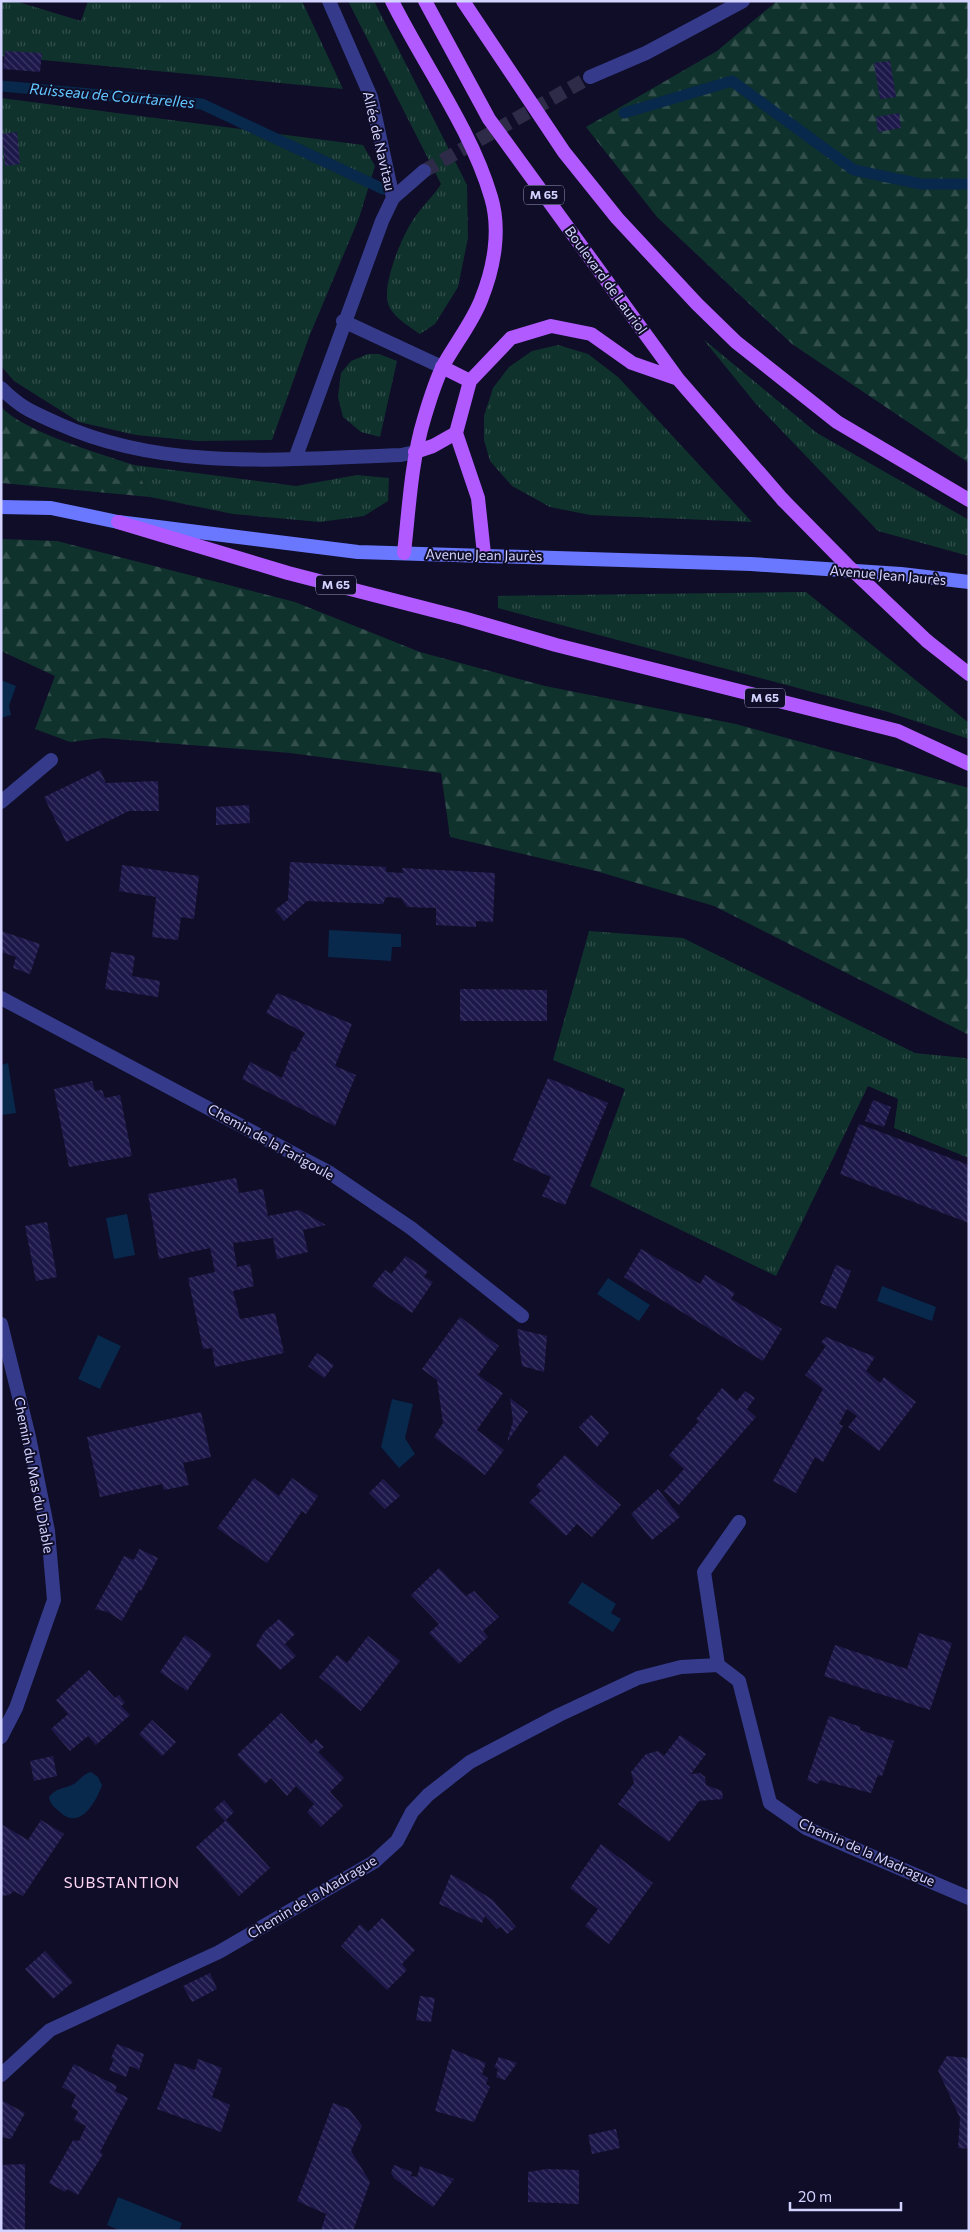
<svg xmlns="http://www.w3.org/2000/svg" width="970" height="2232" font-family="Commissioner,sans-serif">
  <defs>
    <pattern id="grass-tufts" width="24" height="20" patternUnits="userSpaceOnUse" patternTransform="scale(1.25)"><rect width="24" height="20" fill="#10322d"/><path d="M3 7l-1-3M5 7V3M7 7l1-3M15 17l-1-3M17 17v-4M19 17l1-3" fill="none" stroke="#324f4c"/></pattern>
    <pattern id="forest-firs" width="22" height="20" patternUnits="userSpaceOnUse" patternTransform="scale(1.25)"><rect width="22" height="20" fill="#10322d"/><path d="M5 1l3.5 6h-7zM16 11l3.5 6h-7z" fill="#324f4c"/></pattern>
    <pattern id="building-back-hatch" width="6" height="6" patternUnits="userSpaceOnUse" patternTransform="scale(1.25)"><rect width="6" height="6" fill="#1d184a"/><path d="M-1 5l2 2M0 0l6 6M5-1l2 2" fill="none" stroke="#3d3965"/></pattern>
  </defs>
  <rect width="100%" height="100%" fill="#0f0d27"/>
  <path fill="url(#grass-tufts)" d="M1 1H15L81 21 88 1H302L343 89 1 56Z
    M348 1H374L467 185 468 238 458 287 435 324 420 334C410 327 391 316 388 303 382 284 402 236 413 220 421 207 433 197 441 184Z
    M1 98 363 145 375 166 359 218 309 337 272 440 197 441 136 435 79 422 14 381 1 366Z
    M703 339 817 433 969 520V556L878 531 756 404Z
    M558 345 588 354 618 377 752 522 590 515 550 507 512 486 490 461 484 440V416L493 388 509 367 532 351Z
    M368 354H379L397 361 380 437 361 432 343 417 338 397 341 373 351 361Z
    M134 465 296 486 357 475 389 478 388 501 364 516 320 522 233 514 150 497Z
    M806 592 969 723V739L888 712 498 608V596Z
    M589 931 683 938 915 1053 965 1058 969 1060V1158L894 1128 898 1099 868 1086 776 1276 590 1186 625 1089 553 1060Z"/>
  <path fill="url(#forest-firs)" d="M777 1H969V463L792 344 657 217 586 127 717 51Z
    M1 407C26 433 99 453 134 465L150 497 1 483Z
    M1 539 57 541 295 602 420 652 545 686 736 724 969 788V1035L714 906 596 871 450 837 441 773 290 753 103 738 70 742 35 729 55 676 1 651Z"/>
  <path fill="#08284c" d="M1 680 16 686 9 706 11 715 1 718Z
    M329 930 401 934V947H392L391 961 328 957Z
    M8 1063 16 1113 1 1115V1065Z
    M127 1214 135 1255 114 1259 106 1218Z
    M608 1278 650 1305 639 1321 597 1294Z
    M882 1286 936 1307 932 1321 877 1301Z
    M98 1335 121 1346 100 1389 78 1379Z
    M392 1399 413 1404 405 1438 415 1454 399 1468 381 1447Z
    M582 1582 616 1604 611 1613 621 1619 613 1632 568 1603Z
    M91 1772 98 1777 102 1785C96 1803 79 1831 60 1812 54 1807 50 1804 49 1797 57 1787 64 1789 74 1784 80 1780 83 1774 91 1772Z
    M118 2197 182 2223 179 2231H121L107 2225Z"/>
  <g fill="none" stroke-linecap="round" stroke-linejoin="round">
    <path stroke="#08284c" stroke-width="11" d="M1 86 202 104 383 189
      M624 113 732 81 854 170 921 184H969"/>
  </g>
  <path fill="url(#building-back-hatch)" d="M5 51 42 53 40 72 3 69Z
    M890 61 896 97 880 99 874 63Z
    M899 113 901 128 878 132 876 117Z
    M17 132 20 164 5 166 2 134Z
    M100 770 106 783 158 781 159 811H129L66 842 44 797Z
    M249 805 250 823 216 825V807Z
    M290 862 386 867V872L403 873 402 868 495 873 493 922 476 921V927L436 925V908L407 907 401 898 386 897 383 904 307 901 284 921 275 910 288 900Z
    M122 865 199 876 194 919 181 917 178 940 152 937 156 897 119 891Z
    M1 931 40 944 30 974 13 968 16 957 1 952Z
    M111 952 135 956 132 976 160 981 158 997 105 989Z
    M460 989 547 990V1021H460Z
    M277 993 352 1024 335 1066 356 1075 335 1126 242 1079 250 1062 282 1078 292 1051 295 1052 305 1033 266 1013Z
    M548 1078 608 1103 565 1205 542 1196 551 1177 513 1160Z
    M92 1081 95 1091 102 1090 105 1098 120 1095 132 1156 69 1167 54 1089Z
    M873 1100 891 1107 884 1127 865 1121Z
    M859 1124 969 1165V1223L840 1174Z
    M236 1178 239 1193 263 1189 268 1216 299 1210 326 1225 303 1230 308 1252 277 1259 273 1238 233 1243 237 1267 250 1264 254 1286 233 1291 240 1319 275 1313 284 1353 215 1367 212 1348 203 1349 188 1278 215 1272 210 1248 159 1259 148 1194Z
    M47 1222 57 1277 36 1281 25 1226Z
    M641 1249 700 1284 705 1275 735 1293 731 1299 782 1329 763 1361 624 1277Z
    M406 1256 428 1271 424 1277 433 1282 412 1313 372 1286 385 1270 391 1274Z
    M836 1265 851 1271 836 1309 820 1303Z
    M460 1317 499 1346 478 1375 503 1393 477 1430 504 1450 485 1475 434 1437 443 1423 437 1380 422 1369Z
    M517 1329 547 1336 544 1372 522 1366Z
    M826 1337 875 1357 866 1371 880 1383 884 1377 916 1402 879 1451 848 1427 857 1416 847 1409 839 1424 843 1426 823 1462 815 1457 796 1493 773 1481 823 1389 805 1375 826 1346 821 1342Z
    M317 1353 334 1365 324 1378 308 1366Z
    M722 1388 737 1401 745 1391 755 1398 747 1409 756 1417 679 1505 664 1491 684 1469 669 1455 699 1421 696 1419Z
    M510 1398 528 1412 507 1442 513 1421Z
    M201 1412 211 1457 183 1463 189 1485 164 1490 162 1484 100 1497 87 1437Z
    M591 1415 609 1433 597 1447 579 1427Z
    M565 1455 621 1505 592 1537 577 1524 566 1536 529 1502 541 1491 536 1486Z
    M254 1478 279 1496 292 1478 318 1496 306 1514 302 1511 267 1563 217 1528Z
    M383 1479 400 1496 385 1509 369 1493Z
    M658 1489 680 1517 652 1540 631 1514Z
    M139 1549 158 1558 141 1591 139 1590 122 1621 108 1612 95 1609 124 1556 134 1560Z
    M439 1568 466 1596 474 1591 499 1617 483 1631 488 1637 459 1664 429 1633 439 1624 411 1595Z
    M279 1619 295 1634 285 1644 296 1656 280 1670 256 1646 264 1632Z
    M919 1633 952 1643 930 1710 824 1676 835 1645 907 1669Z
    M185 1635 212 1654 187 1691 160 1672Z
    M368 1636 400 1661 361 1711 319 1677 337 1655 347 1663Z
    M89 1670 115 1698 119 1695 125 1703 121 1706 130 1715 96 1745 88 1736 70 1751 51 1729 68 1714 56 1700Z
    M281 1713 311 1744 316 1739 324 1747 318 1752 344 1778 330 1792 343 1806 321 1827 307 1812 314 1804 296 1786 287 1796 271 1778 265 1784 237 1755Z
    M829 1716 861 1727 860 1730 894 1741 882 1776 878 1775 871 1793 820 1780 818 1784 807 1780Z
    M152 1720 176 1742 162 1756 139 1734Z
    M680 1735 706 1754 691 1774 700 1773 705 1777 706 1785 722 1791 723 1799 699 1801 669 1842 618 1804 634 1783 631 1772 646 1754 658 1751 664 1756Z
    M53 1756 57 1776 34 1781 30 1761Z
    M224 1800 234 1812 226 1820 270 1868 239 1896 196 1847 225 1821 214 1809Z
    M41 1820 64 1834 23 1896 14 1891 9 1895 1 1896V1824L28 1840Z
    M601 1844 653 1883 609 1944 585 1926 598 1909 570 1888Z
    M451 1874 493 1900 516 1927 507 1934 501 1927 497 1929 485 1916 482 1923 439 1904Z
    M382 1918 415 1950 402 1964 407 1970 387 1990 341 1946 360 1924 368 1932Z
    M45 1951 73 1982 53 1999 25 1969Z
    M210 1973 217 1989 192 2002 183 1986Z
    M420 1996 435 1998 431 2022 416 2020Z
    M117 2044 144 2054 139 2070 130 2066 126 2077 109 2070 114 2059 111 2058Z
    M452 2049 486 2063 482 2074 488 2078 486 2084 490 2087 474 2122 435 2111Z
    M947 2056 969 2058V2149L958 2148 960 2118 938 2070Z
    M499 2057 517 2063 505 2080 496 2077 498 2069 494 2067Z
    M198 2059 222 2068 212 2097 230 2105 221 2132 157 2109 175 2063 195 2070Z
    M74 2064 117 2086 115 2091 128 2098 100 2152 103 2154 78 2195 67 2189 65 2192 49 2183 73 2140 79 2141 86 2126 74 2120 78 2111 71 2107 76 2095 62 2087Z
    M1 2100 25 2113 11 2139 1 2137Z
    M333 2103 349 2109 362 2126 351 2151 370 2182 353 2231H321L326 2214 297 2201Z
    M616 2129 620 2148 592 2154 588 2135Z
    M25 2164V2231H1V2165Z
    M394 2165 412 2172 411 2176 417 2177 420 2166 454 2179 433 2207 394 2178 391 2173Z
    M547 2169 579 2170V2204L528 2202V2172Z"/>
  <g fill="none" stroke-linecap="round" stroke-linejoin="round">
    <path stroke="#2d2b47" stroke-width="14" stroke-dasharray="14 7" stroke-linecap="butt" d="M424 171 590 77"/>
    <path stroke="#353b8a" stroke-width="14" d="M329 1 371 97 393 198
      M590 77 646 53 743 1
      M343 321 442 367
      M1 388C22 409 33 412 59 424 165 472 287 459 401 455L415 452
      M295 459 382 221 393 198 424 171
      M1 802 51 760
      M1 998 330 1173 411 1228 522 1316
      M1 1324 29 1437 48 1531 54 1600 16 1708 1 1737
      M718 1665 704 1572 739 1522
      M1 2075 50 2030 219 1952 374 1862 397 1841 412 1812 428 1795 470 1762 559 1715 638 1678 681 1667 718 1665 739 1681 770 1803 806 1828 969 1898"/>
    <path stroke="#6a77ff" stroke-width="14" d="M1 507 51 508 118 522 358 552 751 564 901 574 969 582"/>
    <path stroke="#b05aff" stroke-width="14" d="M392 1C424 65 471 129 491 197 501 230 494 268 481 300 472 323 455 344 443 366 435 382 429 402 424 419 411 462 409 509 404 553
      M425 1 489 119 678 379 783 500
      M463 1 564 152 617 218 697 304 736 342 837 422 969 500
      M442 367 470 381
      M415 452 433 446 456 433
      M118 522 288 573 463 618 556 645 898 731 969 764
      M484 554 478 498 456 433 470 381 511 338 551 326 591 334 632 363 678 379
      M927 641 969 674"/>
    <path stroke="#b05aff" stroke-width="14" d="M783 500 847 565 927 641"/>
  </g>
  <g text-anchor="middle" stroke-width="4" stroke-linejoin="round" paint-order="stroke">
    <g fill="#0f0d27" stroke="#9998be" stroke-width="1">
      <rect x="524" y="185.5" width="40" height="19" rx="4"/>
      <rect x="316" y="575.5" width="40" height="19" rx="4"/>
      <rect x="745" y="688.5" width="40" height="19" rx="4"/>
    </g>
    <g font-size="12" font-weight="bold" fill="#d4d3ff">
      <text x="544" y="199">M 65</text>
      <text x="336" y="589">M 65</text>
      <text x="765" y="702">M 65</text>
    </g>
    <g font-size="14" fill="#d4d3ff" stroke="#0f0d27">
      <text transform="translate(379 141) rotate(77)" y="5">Allée de Navitau</text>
      <text transform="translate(606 280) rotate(54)" y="5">Boulevard de Lauriol</text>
      <text transform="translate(484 555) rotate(1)" y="5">Avenue Jean Jaurès</text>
      <text transform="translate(888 575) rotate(5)" y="5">Avenue Jean Jaurès</text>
      <text transform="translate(271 1142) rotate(29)" y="5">Chemin de la Farigoule</text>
      <text transform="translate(34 1475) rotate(79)" y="5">Chemin du Mas du Diable</text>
      <text transform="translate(867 1852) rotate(24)" y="5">Chemin de la Madrague</text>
      <text transform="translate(312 1897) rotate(-31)" y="5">Chemin de la Madrague</text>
    </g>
    <g font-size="15" font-style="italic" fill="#61c7ff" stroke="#0f0d27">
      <text transform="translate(112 96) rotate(5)" y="5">Ruisseau de Courtarelles</text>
    </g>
    <g font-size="15" letter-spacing="1" fill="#ffd5f4" stroke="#0f0d27">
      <text x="122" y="1888">SUBSTANTION</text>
    </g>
  </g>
  <rect width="970" height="2232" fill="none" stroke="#d4d3ff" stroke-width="5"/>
  <path d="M790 2202v8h111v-8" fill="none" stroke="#d4d3ff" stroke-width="2.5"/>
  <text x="798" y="2202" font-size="15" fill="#d4d3ff" stroke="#0f0d27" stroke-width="4" paint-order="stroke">20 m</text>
</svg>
